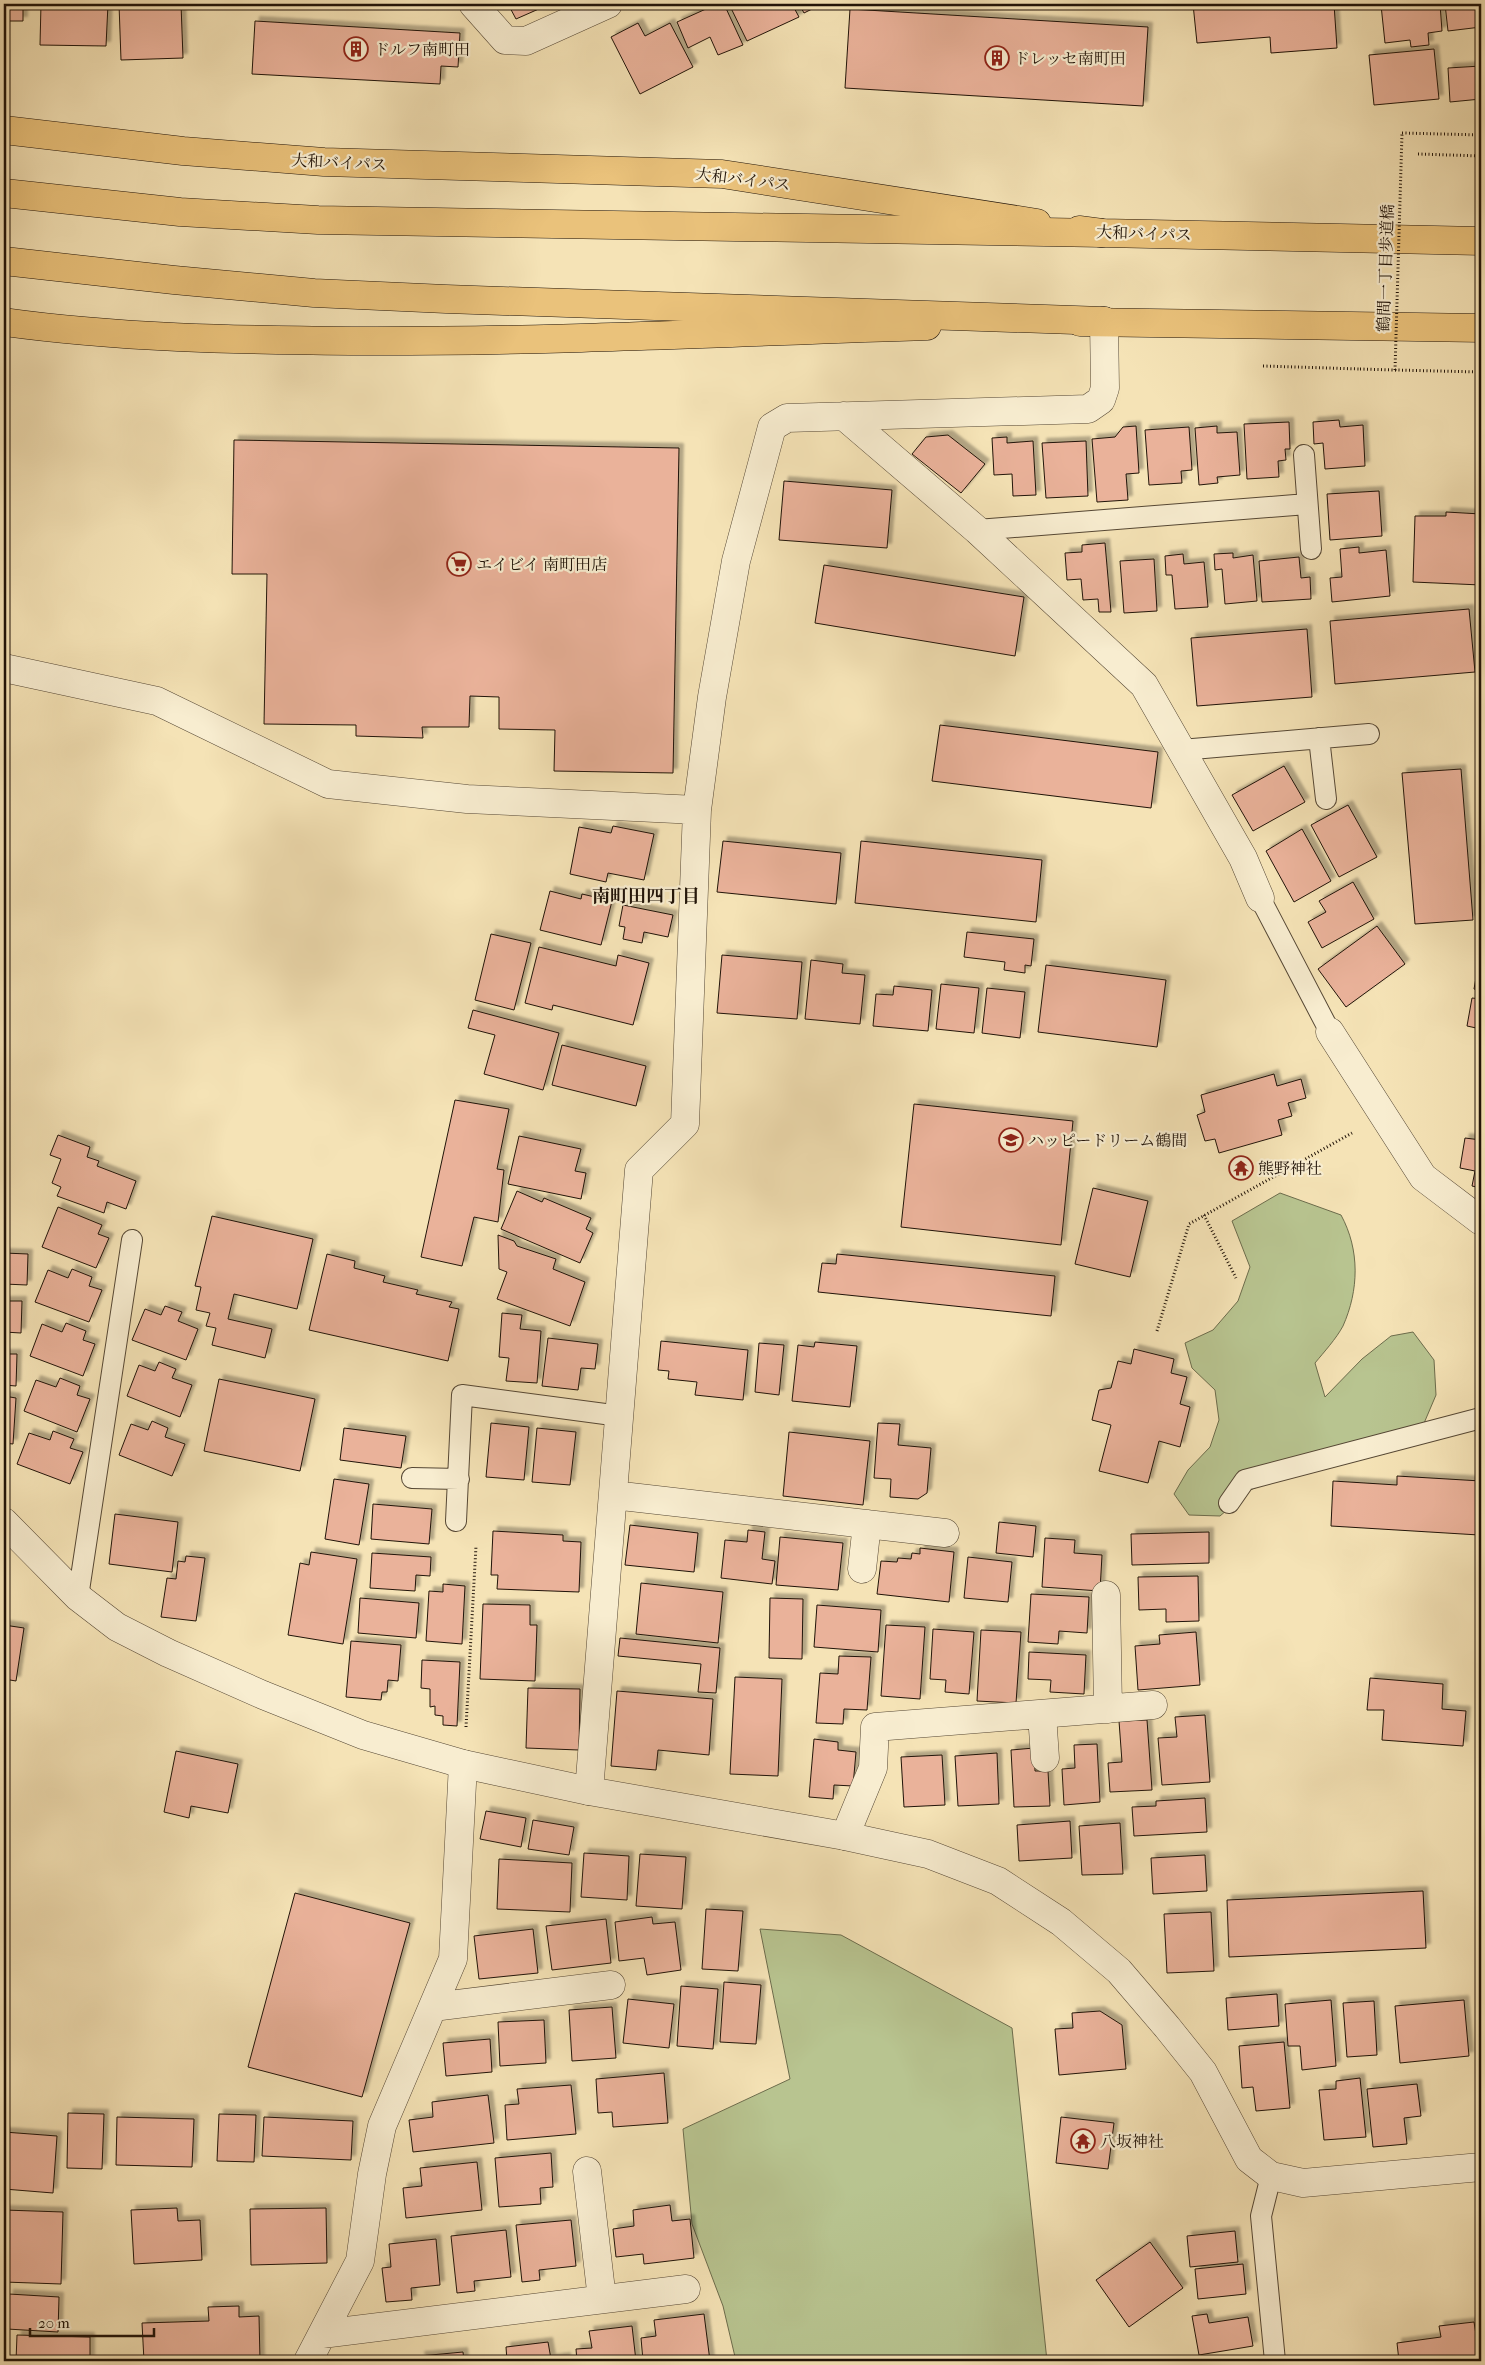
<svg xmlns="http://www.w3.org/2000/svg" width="1485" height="2365" font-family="'IM FELL French Canon','Noto Serif JP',serif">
  <defs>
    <filter id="shadow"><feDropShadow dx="4.5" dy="-4.5" stdDeviation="1" flood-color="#0004"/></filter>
  </defs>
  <rect width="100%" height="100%" fill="#f5e3b6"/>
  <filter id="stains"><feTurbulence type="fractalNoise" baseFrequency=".004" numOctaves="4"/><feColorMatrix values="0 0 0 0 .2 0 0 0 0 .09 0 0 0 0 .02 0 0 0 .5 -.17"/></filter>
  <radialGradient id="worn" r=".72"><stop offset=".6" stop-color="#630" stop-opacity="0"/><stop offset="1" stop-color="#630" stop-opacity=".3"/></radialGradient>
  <path fill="#b8c490" stroke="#6c6c4c" d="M1280 1193 1341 1215C1360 1250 1359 1290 1343 1326 1336 1339 1324 1352 1315 1363L1325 1397 1362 1359 1391 1336 1413 1332 1434 1360 1436 1395 1419 1435 1384 1454 1324 1459 1250 1490 1220 1516 1189 1515 1174 1494 1188 1470 1210 1447 1219 1420 1215 1390 1192 1368 1185 1343 1213 1330 1238 1301 1250 1267 1232 1221Z
    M760 1929 841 1935 1012 2028 1047 2361H736L723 2306 692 2224 683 2129 790 2079Z"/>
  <path fill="#eab29a" stroke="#201308" filter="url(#shadow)" d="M4 4H23V21H4Z
    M41 4H108L106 46 40 45Z
    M119 4H181L183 58 121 60Z
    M338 4H382L339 7Z
    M508 4H550L516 19Z
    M717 4H724L743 45 718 55 710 37 688 48 677 22Z
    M729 4H792L799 17 747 41Z
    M799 4H822L804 13Z
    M1193 4H1334L1337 48 1271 53 1270 37 1197 43Z
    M1390 4H1440L1442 31 1428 33 1429 45 1411 47 1410 40 1385 43 1381 5Z
    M1445 4H1481V27L1448 31Z
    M850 9 1148 27 1143 106 845 88Z
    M255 21 460 33 458 67 441 66 440 84 252 74Z
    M638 23 645 36 670 23 693 67 640 94 611 37Z
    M1434 49 1439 99 1374 105 1369 55Z
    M1481 66V99L1450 102 1448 68Z
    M1339 420 1340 427 1363 425 1365 466 1325 469 1323 443 1314 444 1313 422Z
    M1289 422 1290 449H1285L1286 460 1278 461 1279 477 1247 479 1244 424Z
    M1136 426 1139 473 1126 474 1128 500 1097 502 1092 439 1115 437 1123 427Z
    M1217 426V433L1237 432 1240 475 1217 477 1218 483 1199 485 1195 428Z
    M1189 427 1192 470 1181 471 1182 483 1149 485 1145 430Z
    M948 435 985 464 961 493 912 454 926 437Z
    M1007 437V443L1033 441 1036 495 1013 496 1012 474 994 475 992 438Z
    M234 440 679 448 673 773 554 771 555 730 499 729V697L470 696 469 727H422L423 738 356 736V725L264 724 267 574H232Z
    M1086 441 1088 496 1046 498 1042 443Z
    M784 481 892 490 887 548 779 540Z
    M1379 491 1382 536 1330 540 1327 494Z
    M1446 512 1481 514V585L1413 582 1415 516H1446Z
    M1105 543 1111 612H1099L1098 599 1083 600 1081 579 1067 580 1065 553 1082 552V545Z
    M1359 547V553L1386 550 1390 596 1332 602 1330 578 1342 577 1340 549Z
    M1233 553V558L1253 555 1257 601 1225 604 1222 569 1215 570 1214 554Z
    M1183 554 1184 564 1204 562 1208 607 1175 609 1172 575H1166L1165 556Z
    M1299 557 1301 578 1310 577 1311 599 1262 602 1259 561Z
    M1154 559 1157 611 1124 613 1120 561Z
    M824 565 1024 597 1015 656 815 623Z
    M1469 609 1475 672 1335 684 1330 621Z
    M1307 629 1312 697 1197 706 1191 638Z
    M940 725 1158 752 1151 808 932 781Z
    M1284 766 1305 802 1253 831 1232 795Z
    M1461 769 1473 920 1415 924 1402 773Z
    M1348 805 1377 857 1339 877 1311 825Z
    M613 826 654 834 644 880 608 873 606 882 570 874 579 827 611 833Z
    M1302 829 1331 881 1294 902 1266 851Z
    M723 841 841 853 836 904 717 892Z
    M861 841 1042 860 1036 922 855 903Z
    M1353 882 1374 919 1322 948 1308 922 1326 912 1319 901Z
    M550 891 581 899 582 894 612 901 601 945 540 930Z
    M623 905 673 915 668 937 644 932 642 943 623 939 625 927 619 926Z
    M1377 926 1405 964 1346 1007 1318 969Z
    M967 932 1034 939 1031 966 1025 965V973L1004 970 1005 962 964 957Z
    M491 934 531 943 514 1010 475 1000Z
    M539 947 616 966 618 955 649 963 633 1025 553 1005 552 1010 525 1003Z
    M722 955 802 962 797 1019 717 1013Z
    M811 960 843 964 842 973 865 975 860 1024 805 1019Z
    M1479 961 1481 962V991L1474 989Z
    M1046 965 1166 980 1157 1047 1038 1032Z
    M941 984 979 988 974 1033 936 1029Z
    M894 986 932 990 928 1031 873 1026 876 994 893 995Z
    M987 988 1025 992 1020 1038 982 1033Z
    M1472 998 1481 999V1029L1467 1026Z
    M473 1010 559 1033 543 1090 484 1074 495 1035 468 1028Z
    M562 1045 646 1066 636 1106 552 1085Z
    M1274 1074 1277 1086 1301 1079 1306 1098 1288 1103 1292 1116 1278 1120 1282 1135 1219 1153 1215 1139 1205 1141 1197 1115 1205 1112 1201 1095Z
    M455 1100 509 1109 497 1169 504 1170 498 1222 474 1217 462 1266 421 1257Z
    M914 1104 1073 1121 1061 1245 901 1227Z
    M58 1135 90 1147 87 1157 99 1161 97 1166 136 1181 126 1209 107 1202 104 1213 57 1196 61 1187 52 1183 61 1159 50 1155Z
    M519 1136 581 1149 575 1171 586 1173 581 1199 508 1184Z
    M1465 1138 1481 1140V1188L1472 1186 1475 1171 1460 1168Z
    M1093 1188 1148 1201 1130 1277 1075 1264Z
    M517 1191 542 1202 544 1198 591 1218 586 1229 593 1233 580 1263 501 1229Z
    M58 1207 102 1225 98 1234 109 1238 96 1268 42 1247Z
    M212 1216 313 1239 297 1309 234 1294 228 1319 272 1329 265 1358 212 1345 216 1328 206 1326 210 1313 196 1310 201 1287 195 1286Z
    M498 1235 514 1241 517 1246 556 1259 553 1269 585 1282 570 1326 497 1299 507 1272 499 1269Z
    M4 1253 28 1254 27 1285 4 1284Z
    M327 1254 355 1261 354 1268 385 1276 383 1282 418 1290 416 1294 452 1302 449 1307 459 1309 448 1361 309 1330Z
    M837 1254 1055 1276 1051 1316 818 1292 822 1263 836 1264Z
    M72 1269 92 1277 89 1286 102 1290 89 1322 35 1302 48 1270 68 1278Z
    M4 1301H22L21 1333 4 1332Z
    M165 1306 182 1312 178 1321 198 1329 186 1360 132 1340 145 1309 161 1315Z
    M502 1313 522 1315 520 1329 541 1331 537 1383 506 1381 509 1358 499 1357Z
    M66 1323 86 1331 83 1340 95 1344 83 1376 30 1356 42 1324 62 1332Z
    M548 1338 598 1344 595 1369 581 1368 578 1390 542 1386Z
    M661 1341 748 1350 743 1400 695 1395 697 1382 668 1379 669 1371 658 1370Z
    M815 1342 857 1346 850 1407 792 1401 798 1345 814 1347Z
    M759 1343 784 1345 779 1395 755 1392Z
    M1134 1349 1174 1359 1171 1373 1187 1377 1180 1404 1190 1407 1180 1447 1159 1441 1148 1483 1099 1471 1111 1425 1092 1420 1099 1390 1111 1388 1118 1361 1131 1364Z
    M4 1354H17L16 1386 4 1385Z
    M159 1362 176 1369 172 1378 192 1385 180 1417 127 1396 139 1365 155 1371Z
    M60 1378 80 1386 77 1395 90 1399 77 1432 24 1411 36 1380 56 1387Z
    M219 1379 315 1399 300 1471 204 1451Z
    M4 1396 16 1398 13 1444 4 1443Z
    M152 1421 168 1428 165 1437 185 1444 172 1476 119 1455 131 1424 148 1430Z
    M491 1423 529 1427 524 1480 486 1477Z
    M878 1423 900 1424 898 1445 931 1448 927 1493 918 1499 890 1497 891 1479 874 1478Z
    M344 1428 406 1436 401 1468 340 1460Z
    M537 1428 576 1432 570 1485 532 1482Z
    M53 1431 74 1439 70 1448 83 1452 70 1484 17 1464 29 1433 50 1440Z
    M789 1432 870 1441 863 1505 783 1496Z
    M1397 1476 1481 1481 1479 1535 1331 1526 1333 1481 1397 1485Z
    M334 1479 369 1484 359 1545 325 1539Z
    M373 1504 432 1509 429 1544 371 1539Z
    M115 1514 178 1522 172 1572 109 1564Z
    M999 1522 1036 1526 1033 1557 996 1553Z
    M630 1525 698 1533 694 1572 625 1565Z
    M748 1530 765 1532 762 1559 775 1561 772 1584 721 1578 725 1540 747 1542Z
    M493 1531 563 1535V1541L581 1542 579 1592 497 1589 498 1575H491Z
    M1209 1532V1563L1132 1565 1131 1534Z
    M780 1537 843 1543 838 1590 776 1585Z
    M1045 1538 1075 1540 1074 1553 1102 1555 1100 1591 1042 1587Z
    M920 1548 954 1552 949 1602 877 1594 881 1561 897 1562 898 1558 911 1559 912 1553 920 1554Z
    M311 1552 357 1559 343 1644 288 1635 300 1563 309 1565Z
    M372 1553 431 1557 430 1576 416 1575 415 1591 370 1588Z
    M186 1556 205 1558 196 1621 161 1617 167 1578 176 1579 178 1561 185 1562Z
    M968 1557 1012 1562 1008 1602 964 1598Z
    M1198 1576 1199 1621 1166 1622V1609L1139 1610 1138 1577Z
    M641 1583 723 1592 718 1643 636 1634Z
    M443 1584 465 1586 462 1644 426 1641 429 1591 443 1592Z
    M1031 1594 1089 1597 1087 1633 1059 1631 1058 1644 1028 1642Z
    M360 1598 419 1603 416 1638 358 1633Z
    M770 1598 803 1599 802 1659 769 1658Z
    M483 1604 530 1605V1625H537L535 1681 480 1679Z
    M817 1605 881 1610 878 1652 814 1647Z
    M4 1625 24 1628 16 1681 4 1679Z
    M886 1625 925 1627 920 1699 881 1696Z
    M933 1629 974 1632 969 1694 945 1692 946 1680 930 1679Z
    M981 1630 1021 1632 1016 1703 977 1701Z
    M1196 1632 1200 1685 1138 1690 1135 1646 1160 1644 1159 1635Z
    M620 1638 720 1648 716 1693 698 1692 701 1664 618 1656Z
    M351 1641 401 1645 398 1681 388 1680 387 1692H382L381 1700 346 1697Z
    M1029 1652 1086 1655 1084 1694 1050 1692 1051 1680 1028 1679Z
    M839 1656 871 1657 867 1710 844 1709 843 1724 816 1723 820 1673 838 1674Z
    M422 1660 460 1662 457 1726 443 1725V1716L435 1715V1706L430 1707V1689L421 1688Z
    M735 1677 782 1679 778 1776 730 1774Z
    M1370 1678 1443 1684 1442 1709 1466 1711 1463 1746 1382 1740 1384 1710H1367Z
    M528 1688 580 1689 579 1750 526 1748Z
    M617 1691 713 1699 709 1755 658 1750 656 1770 611 1766Z
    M1205 1715 1210 1782 1162 1785 1158 1738 1177 1737 1175 1717Z
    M1147 1720 1152 1790 1110 1792 1108 1763 1122 1762 1119 1721Z
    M814 1739 838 1742V1750L856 1752 853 1786 834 1785 833 1799 809 1797Z
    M1097 1744 1100 1802 1064 1805 1062 1769 1075 1768 1074 1745Z
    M1034 1748 1035 1771H1048L1050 1806 1014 1807 1011 1750Z
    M176 1751 238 1764 228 1813 191 1806 189 1818 164 1812Z
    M997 1753 999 1804 958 1806 955 1756Z
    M942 1755 945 1805 904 1807 901 1757Z
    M1205 1798 1207 1832 1134 1836 1132 1807 1156 1806V1801Z
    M486 1811 526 1818 521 1847 480 1839Z
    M533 1820 574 1827 569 1855 528 1849Z
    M1070 1821 1072 1858 1019 1861 1017 1825Z
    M1120 1823 1123 1874 1082 1875 1079 1826Z
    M584 1853 629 1856 627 1900 581 1897Z
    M640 1854 686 1857 682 1909 636 1906Z
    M1205 1855 1207 1891 1153 1894 1151 1858Z
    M499 1859 572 1863 570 1912 497 1909Z
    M1423 1891 1426 1948 1229 1957 1227 1900Z
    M295 1893 410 1923 362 2097 248 2067Z
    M706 1909 743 1911 738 1971 702 1969Z
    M1211 1912 1214 1971 1167 1973 1164 1914Z
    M652 1917 653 1924 675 1922 681 1970 647 1975 644 1958 619 1961 615 1922Z
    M606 1919 611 1963 552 1970 546 1926Z
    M533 1929 538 1973 479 1979 474 1936Z
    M724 1982 761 1985 756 2044 720 2042Z
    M681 1986 718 1989 713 2049 677 2046Z
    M1277 1994 1279 2026 1228 2030 1226 1998Z
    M628 1999 674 2004 669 2048 623 2043Z
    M1331 2000 1336 2066 1302 2070 1300 2046H1288L1285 2004Z
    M1464 2000 1469 2056 1400 2063 1395 2006Z
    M1374 2001 1377 2055 1347 2057 1343 2003Z
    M612 2007 616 2058 572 2061 569 2010Z
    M1100 2011 1122 2025 1126 2069 1059 2075 1055 2029 1073 2028 1072 2013Z
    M544 2020 546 2063 500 2066 498 2022Z
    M490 2039 492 2072 446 2076 443 2043Z
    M1284 2042 1290 2108 1256 2111 1253 2087 1242 2088 1239 2046Z
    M664 2073 668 2123 613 2127 612 2112 598 2113 596 2079Z
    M1360 2078 1366 2137 1324 2140 1319 2090 1336 2089V2081Z
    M1417 2084 1421 2116 1404 2118 1407 2144 1373 2147 1367 2089Z
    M571 2085 576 2134 507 2140 505 2105 519 2104 517 2089Z
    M488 2095 494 2143 413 2152 409 2120 433 2117 432 2102Z
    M68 2113 104 2114 102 2169 67 2168Z
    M219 2114 256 2115 254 2162 217 2161Z
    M117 2117 194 2119 192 2167 116 2165Z
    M264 2117 353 2121 351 2160 262 2156Z
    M1061 2117 1114 2123 1108 2169 1056 2163Z
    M4 2132 57 2136 53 2193 4 2189Z
    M551 2153 553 2187 540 2188 541 2204 499 2207 495 2158Z
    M477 2162 482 2210 406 2218 403 2188 422 2186 420 2168Z
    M670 2205 672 2221 690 2219 694 2258 644 2264 643 2254 616 2257 613 2229 634 2226 633 2210Z
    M177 2208 178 2221 200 2220 202 2260 134 2264 131 2210Z
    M326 2208 327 2263 251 2265 250 2209Z
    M4 2210 63 2212 61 2284 4 2282Z
    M571 2220 576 2266 539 2270 540 2280 522 2282 516 2225Z
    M506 2230 511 2277 474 2281 475 2291 457 2293 451 2236Z
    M1235 2231 1238 2262 1190 2267 1187 2236Z
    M436 2239 440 2285 411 2288 412 2300 386 2302 382 2268 391 2267 389 2244Z
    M1150 2242 1183 2288 1129 2327 1096 2280Z
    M1243 2264 1246 2294 1198 2299 1195 2269Z
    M9 2294 59 2297 58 2332 7 2329Z
    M239 2306V2317L259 2316 260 2361H144L142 2323 209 2321 208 2307Z
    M704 2314 710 2361H643L641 2338 656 2336 654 2320Z
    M1207 2314 1209 2323 1248 2317 1253 2346 1199 2355 1192 2316Z
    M1474 2322 1477 2341H1481V2361H1399L1397 2343 1441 2337 1439 2326Z
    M632 2326 636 2361H577L576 2349 592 2348 589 2331Z
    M17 2335 90 2337V2361H16Z
    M548 2342 551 2359 566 2357V2361H507L506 2347Z
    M463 2352 464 2361H421L420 2356Z"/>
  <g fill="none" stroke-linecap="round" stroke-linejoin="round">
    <g stroke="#554734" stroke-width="22">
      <path id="service" d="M1304 455 1311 549
        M977 530 1307 504
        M1319 738 1326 799
        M1181 750 1369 734
        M1260 898 1330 1032
        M412 1478 459 1479
        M1229 1503 1245 1480 1481 1418
        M456 1521 462 1395 620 1416
        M78 1597 132 1240
        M1271 2176 1261 2216 1275 2361"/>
    </g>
    <g stroke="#554734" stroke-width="29">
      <path id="minor" d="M473 4 505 40 526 41 608 4
        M844 416 977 530 1144 685 1243 858 1260 898
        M4 668 157 701 328 784 467 799 697 810
        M1330 1032 1423 1177 1481 1221
        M613 1495 945 1533
        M862 1569 867 1524
        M1106 1595 1108 1709
        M1042 1714 1045 1758
        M589 1791 639 1170 685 1124 697 810 712 697 736 561 772 427 787 418 1088 409 1101 400 1105 388 1104 321
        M845 1836 873 1768 875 1727 1153 1705
        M433 2007 611 1985
        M587 2171 602 2299
        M322 2334 686 2289
        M308 2361 360 2261 372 2174 382 2126 453 1959 463 1764"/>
    </g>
    <g stroke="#554734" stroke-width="29">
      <path id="tertiary" d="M4 1522 78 1597 117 1627 168 1653 263 1695 363 1735 463 1764 589 1791 845 1836 928 1854 998 1881 1061 1922 1119 1971 1167 2027 1203 2072 1249 2159 1271 2176 1303 2183 1481 2167"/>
    </g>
    <g stroke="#201308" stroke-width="29">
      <path id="trunk" d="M4 130 183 151 324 162 722 174 1037 223
        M1079 230 1102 233 1481 241
        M4 322C119 338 236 340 351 341 543 342 736 332 927 326
        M1080 322 1481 328"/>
    </g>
    <g stroke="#201308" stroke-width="29">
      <path id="motorway" d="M4 193 180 212 318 220 1102 233
        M4 261 174 280 314 293 446 299 1104 321"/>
    </g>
    <path stroke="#201308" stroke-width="3" stroke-dasharray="1 2.5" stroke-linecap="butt" d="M1402 133 1481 135
      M1418 154 1481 156
      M1263 366 1360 369
      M1395 370 1481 372
      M1204 1215 1236 1278
      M1157 1331 1189 1224 1352 1133
      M466 1727 476 1546"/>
    <use href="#service" stroke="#f8edd0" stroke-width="20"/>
    <use href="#minor" stroke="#f8edd0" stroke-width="28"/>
    <use href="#tertiary" stroke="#f8edd0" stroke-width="28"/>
    <use href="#trunk" stroke="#eac27b" stroke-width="28"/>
    <use href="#motorway" stroke="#eac27b" stroke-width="28"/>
    <path stroke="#201308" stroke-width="3" stroke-dasharray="1 2.5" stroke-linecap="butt" d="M1360 369 1395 370 1402 133"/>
  </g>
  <defs>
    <g id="building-ring" transform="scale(1.25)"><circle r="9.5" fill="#f8edd0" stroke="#8f2418" stroke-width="1.5"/><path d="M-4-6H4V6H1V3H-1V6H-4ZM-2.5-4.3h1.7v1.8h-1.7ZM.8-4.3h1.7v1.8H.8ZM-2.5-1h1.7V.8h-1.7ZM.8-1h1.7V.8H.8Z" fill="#8f2418"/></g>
    <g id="supermarket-ring" transform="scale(1.25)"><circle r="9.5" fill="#f8edd0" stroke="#8f2418" stroke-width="1.5"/><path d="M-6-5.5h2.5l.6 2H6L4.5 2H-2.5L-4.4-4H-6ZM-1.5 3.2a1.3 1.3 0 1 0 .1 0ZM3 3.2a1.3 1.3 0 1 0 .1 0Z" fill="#8f2418"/></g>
    <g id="school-ring" transform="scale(1.25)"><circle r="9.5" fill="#f8edd0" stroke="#8f2418" stroke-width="1.5"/><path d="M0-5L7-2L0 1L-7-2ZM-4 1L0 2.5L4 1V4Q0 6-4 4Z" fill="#8f2418"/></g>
    <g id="temple-ring" transform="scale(1.25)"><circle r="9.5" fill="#f8edd0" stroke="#8f2418" stroke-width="1.5"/><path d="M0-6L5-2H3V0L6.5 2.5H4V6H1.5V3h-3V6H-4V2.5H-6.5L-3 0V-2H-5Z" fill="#8f2418"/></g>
  </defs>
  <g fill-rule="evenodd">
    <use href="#building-ring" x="356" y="49"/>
    <use href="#building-ring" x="997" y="58"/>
    <use href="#supermarket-ring" x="459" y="564"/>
    <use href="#school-ring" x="1011" y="1140"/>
    <use href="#temple-ring" x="1241" y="1168"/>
    <use href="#temple-ring" x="1083" y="2141"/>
  </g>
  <g text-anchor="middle" stroke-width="4.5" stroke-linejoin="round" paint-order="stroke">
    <g font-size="16" fill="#201308" stroke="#f8edd0" text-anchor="start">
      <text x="374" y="55">ドルフ南町田</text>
      <text x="1014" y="64">ドレッセ南町田</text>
      <text x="476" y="570">エイビイ 南町田店</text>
      <text x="1028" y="1146">ハッピードリーム鶴間</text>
      <text x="1258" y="1174">熊野神社</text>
      <text x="1100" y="2147">八坂神社</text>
    </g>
    <g font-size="16" fill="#201308" stroke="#f8edd0">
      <text transform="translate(339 162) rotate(3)" y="6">大和バイパス</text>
      <text transform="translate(743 179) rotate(7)" y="6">大和バイパス</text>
      <text transform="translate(1144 233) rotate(2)" y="6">大和バイパス</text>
      <text transform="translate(1385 268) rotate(-88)" y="6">鶴間一丁目歩道橋</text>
    </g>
    <g font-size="18" font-weight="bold" fill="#201308" stroke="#f8edd0">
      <text x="646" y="902">南町田四丁目</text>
    </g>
  </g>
  <rect width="1485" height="2365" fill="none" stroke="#f5e3b6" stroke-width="20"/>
  <rect x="5" y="5" width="1475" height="2355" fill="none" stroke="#201308" stroke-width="2.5"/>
  <rect x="10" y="10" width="1465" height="2345" fill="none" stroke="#201308"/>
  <path d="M30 2328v8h124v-8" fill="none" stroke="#201308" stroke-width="2.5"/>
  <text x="38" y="2328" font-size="15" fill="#201308" stroke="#f8edd0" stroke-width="4" paint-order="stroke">20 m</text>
  <rect width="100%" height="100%" filter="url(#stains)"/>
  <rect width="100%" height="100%" fill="url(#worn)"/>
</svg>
